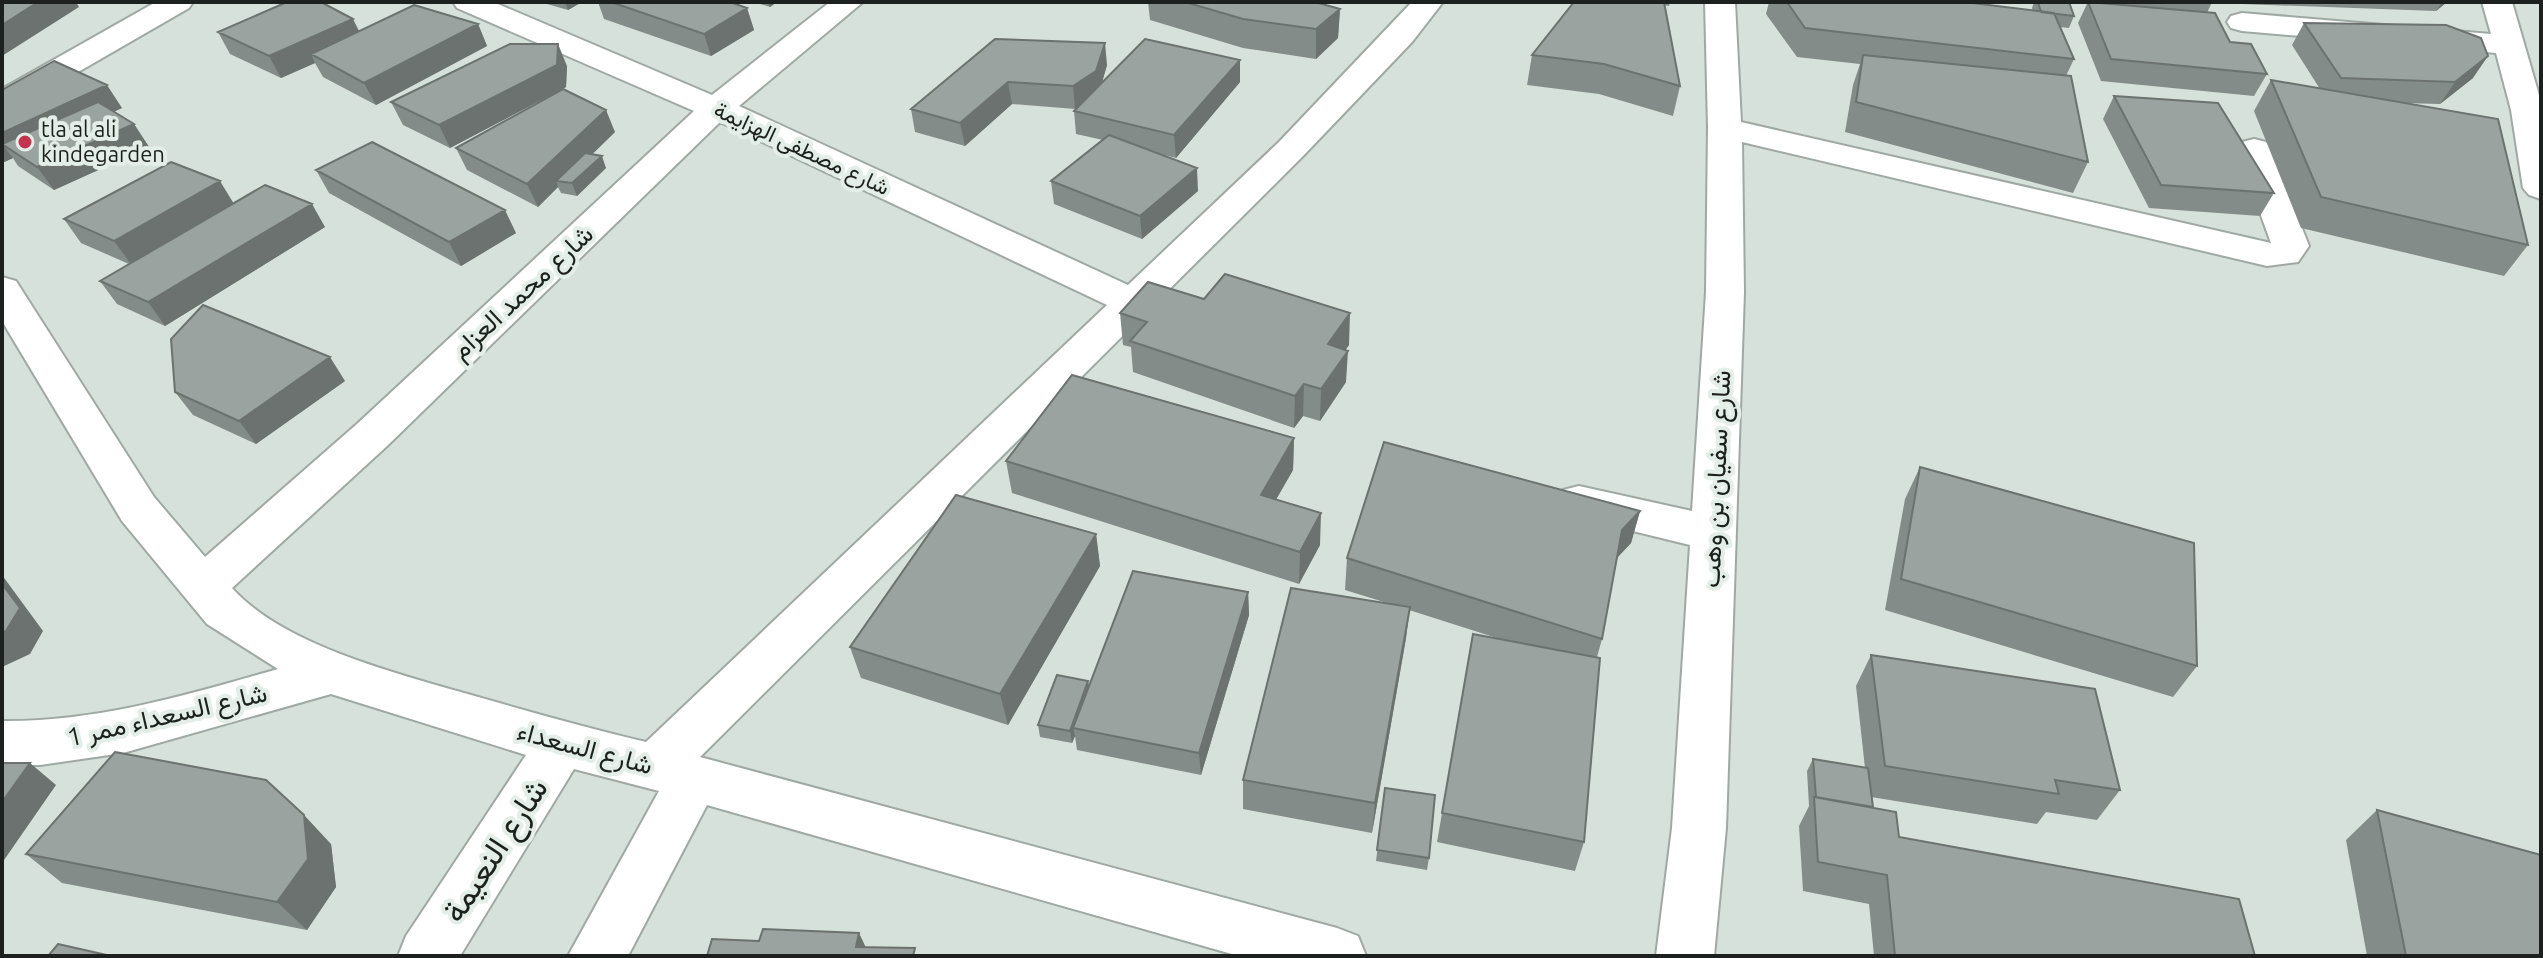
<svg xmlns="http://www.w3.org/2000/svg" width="2543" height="958" font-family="Ubuntu,Vazirmatn,sans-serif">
  <rect width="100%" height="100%" fill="#d7e1dc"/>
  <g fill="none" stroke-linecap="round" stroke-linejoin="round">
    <g stroke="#9fa9a4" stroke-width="4">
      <path id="minor" d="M156 2H193L189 8 14 109 2 112V89Z
        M453 2H493L712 95 830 2H863L739 106 1128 285 1279 142 1412 2H1443L1412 42 1303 156 700 757 1337 928 1358 936 1366 956H1239L707 805 628 956H568L659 791 574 769 460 956H398L406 936 526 755 331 694 123 753 40 765H2V721C97 722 187 695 278 669L207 624 122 521 2 321V277L16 281 154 497 205 557 357 424 694 111 457 8ZM720 122 1107 305 646 742C582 727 520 709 457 691 388 671 281 643 232 588L387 446Z
        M1705 2H1735L1741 122 2271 243 2237 149 2242 142 2254 139 2266 142 2271 149 2309 246 2298 262 2267 266 1742 142 1744 292 1726 828 1714 956H1656L1672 828 1690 545 1563 514 1557 502 1563 490 1579 486 1692 511 1706 292 1708 128Z
        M2482 2H2512L2541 102V199L2529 195 2523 188 2511 110 2496 53 2242 31 2231 28 2227 22 2231 16 2242 13 2491 34Z"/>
    </g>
    <use href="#minor" fill="#fff" fill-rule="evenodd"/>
  </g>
  <path fill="#848c89" d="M540 2H582L568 10Z
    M598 2H730L747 8 754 30 711 56 604 19Z
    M754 2H777L770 7Z
    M1148 2H1315L1340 9 1338 38 1316 59 1243 48 1150 20Z
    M1574 2H1670L1669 6 1664 5 1680 86 1673 116 1599 94 1527 85 1532 55Z
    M1769 2H1964L2033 11 2032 8 2034 2H2212L2207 13 2230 42 2267 74 2254 96 2101 81 2078 23 2087 4 2069 2 2074 16 2069 28 2060 27 2074 59 2066 76 2088 162 2073 193 1845 132 1853 85 1860 64 1797 57 1766 14Z
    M2239 2H2447L2436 11 2241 4Z
    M2304 23 2473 78 2440 104 2402 103 2528 245 2504 276 2301 228 2254 111 2271 80 2320 89 2292 45Z
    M478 24 487 46 376 105 323 77 315 63 281 78 230 54 218 32 359 31Z
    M995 39 1107 65 1102 82H1240L1176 158 1160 154 1198 191 1142 239 1054 204 1051 181 1103 140 1076 134 1074 111 1075 109 1012 104 965 146 915 132 911 109Z
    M567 66 566 87 450 148 403 125 391 102Z
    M2 90 122 108 113 112 134 124 149 147 54 190 18 166 13 158 2 163Z
    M2114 96 2274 193 2260 216 2149 208 2103 119Z
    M615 132 592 154 606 168 577 196 561 193 558 187 538 207 467 170 456 148Z
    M316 170 516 233 461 266 329 193Z
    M234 203 325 227 165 326 117 304 100 281 129 264 81 243 64 219Z
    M1120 313 1349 345 1345 350 1346 382 1320 421 1303 416 1294 428 1133 372 1131 347 1123 345Z
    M345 381 256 444 193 415 175 392Z
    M1294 438 1293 470 1276 499 1320 545 1299 584 1012 493 1006 461Z
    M1920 467 2197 666 2173 697 1885 610 1905 499Z
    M1640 511 1631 543 1617 558 1602 639 1597 657 1584 842 1575 871 1437 842 1473 634 1500 639 1409 610 1406 638 1372 833 1243 809V780L1387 603 1345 590 1347 558Z
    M1096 534 1100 566 1008 725 861 678 850 647Z
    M1248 592 1249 615 1201 775 1077 750 1075 736 1072 743 1040 737 1038 725 1088 681 1089 687Z
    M1871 655 2120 790 2097 820 2046 812 2037 824 1871 797 1873 807 1899 837 2255 956H1874L1869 904 1803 891 1799 826 1809 806 1807 771 1813 759 1865 768 1856 686Z
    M1385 788 1429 858 1427 870 1376 861Z
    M2377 810 2541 956H2367L2346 840Z
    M331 844 336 887 307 930 62 883 26 854Z"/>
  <path fill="#6c726f" d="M38 2H76L79 7 2 56V25Z
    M565 2H582L568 10Z
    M768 2H777L770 7Z
    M2442 2H2447L2436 11Z
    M747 8 754 30 711 56 704 34Z
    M1340 9 1338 38 1316 59V29Z
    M353 19 364 41 311 54 315 63 281 78 269 56Z
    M478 24 487 46 376 105 364 83Z
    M1105 43 1107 65 1099 93 1075 109 1073 86Z
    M558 44 567 66 566 87 450 148 439 125Z
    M2488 56 2473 78 2440 104 2455 82Z
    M1240 60V82L1176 158 1174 135Z
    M1008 82 1012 104 965 146 960 123Z
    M107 85 122 108 20 155 2 144V133Z
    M606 110 615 132 564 182 556 181 558 187 538 207 527 184Z
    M134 124 149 147 54 190 37 167Z
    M2 144 13 158 2 163Z
    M602 156 606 168 577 196 572 183Z
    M1197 168 1198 191 1142 239 1140 216Z
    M220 181 234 204 131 264 114 241Z
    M312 204 325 227 165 326 148 302Z
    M505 210 516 233 461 266 449 242Z
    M1350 313 1349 345 1327 376 1328 344Z
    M1348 351 1346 382 1320 421 1321 389Z
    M330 357 345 381 256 444 239 421Z
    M1304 384 1303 416 1294 428 1295 396Z
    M1294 438 1293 470 1261 526V495Z
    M1640 511 1631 543 1613 562 1622 530Z
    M1321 513 1320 545 1299 584 1300 552Z
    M1096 534 1100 566 1008 725 1000 694Z
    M2 575 43 631 30 654 2 667Z
    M1248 592 1249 615 1201 775 1199 753Z
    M1410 607 1406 638 1372 833 1375 803Z
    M1088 681 1090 693 1073 728 1075 736 1072 743 1070 731Z
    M30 763 56 785 2 863V802Z
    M304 815 331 844 336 887 307 930 277 902Z
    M859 933 870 956 856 947Z"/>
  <path fill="#9aa39f" stroke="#6c726f" stroke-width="2" d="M2 2H38L2 25Z
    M287 2H321L353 19 269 56 218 32Z
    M611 2H730L747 8 704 34Z
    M1185 2H1315L1340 9 1316 29 1243 19Z
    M1574 2H1664L1680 86 1604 64 1532 55Z
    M1787 2H1964L2054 13 2074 59 1805 28Z
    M2038 2H2069L2074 16 2041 12Z
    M2088 2 2215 13 2230 42 2251 44 2267 74 2111 59Z
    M414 5 478 24 364 83 311 54Z
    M2304 23 2446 25 2481 38 2488 56 2455 82 2341 78Z
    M995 39 1105 43 1096 71 1073 86 1008 82 960 123 911 109Z
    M1145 39 1240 60 1174 135 1074 111Z
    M510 44H558L557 65 439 125 391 102Z
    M1863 55 2071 76 2088 162 1856 102Z
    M54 61 107 85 2 133V90Z
    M2271 80 2498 119 2528 245 2321 197Z
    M563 89 606 110 527 184 456 148Z
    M2114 96 2218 103 2274 193 2161 185Z
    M98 102 134 124 37 167 2 144Z
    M1109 135 1197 168 1140 216 1051 181Z
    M372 142 505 210 449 242 316 170Z
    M585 153 602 156 572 183 556 181Z
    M171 162 220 181 114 241 64 219Z
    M265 185 312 204 148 302 100 281Z
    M1225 274 1350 313 1328 344 1348 351 1321 389 1304 384 1295 396 1130 341 1147 322 1120 313 1148 282 1204 299Z
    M203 305 330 357 239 421 175 392 171 339Z
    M1072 375 1294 438 1261 495 1321 513 1300 552 1006 461Z
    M1384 442 1640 511 1622 530 1602 639 1347 558Z
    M1920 467 2194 543 2197 666 1901 579Z
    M956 495 1096 534 1000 694 850 647Z
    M1133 571 1248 592 1199 753 1073 728Z
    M2 584 20 608 6 631 2 633Z
    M1291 588 1410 607 1375 803 1243 780Z
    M1473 634 1600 658 1584 842 1442 813Z
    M1871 655 2095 689 2120 790 2055 780 2059 794 1885 766Z
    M1057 675 1088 681 1070 731 1038 725Z
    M115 752 266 780 304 815 308 859 277 902 26 854Z
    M1813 759 1868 768 1873 807 1816 797Z
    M2 763H30L2 802Z
    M1385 788 1435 795 1429 858 1377 850Z
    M1814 797 1896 812 1899 837 2239 899 2255 956H1895L1887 875 1818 862Z
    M2377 810 2541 855V956H2406Z
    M763 929 859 933 856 947 915 948 913 956H707L712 939 759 941Z
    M58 944 111 956H48Z"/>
  <circle fill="#c4344e" stroke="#e4eee9" stroke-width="3" cx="25" cy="142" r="8"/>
  <g text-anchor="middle" stroke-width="8" stroke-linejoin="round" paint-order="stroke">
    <g font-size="22" fill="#1c201e" stroke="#e4eee9" text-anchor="start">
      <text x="41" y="137">tla al ali<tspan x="41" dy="25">kindegarden</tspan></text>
    </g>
    <g font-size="22" fill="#1c201e" stroke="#e4eee9">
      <text transform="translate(802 148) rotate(25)" y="8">شارع مصطفى الهزايمة</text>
    </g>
    <g font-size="26" fill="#1c201e" stroke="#e4eee9">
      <text transform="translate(522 292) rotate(-43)" y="9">شارع محمد العزام</text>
      <text transform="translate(1716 479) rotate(-87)" y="9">شارع سفيان بن وهب</text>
      <text transform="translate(167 715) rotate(-13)" y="9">شارع السعداء ممر 1</text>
      <text transform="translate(585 748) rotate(15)" y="9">شارع السعداء</text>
    </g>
    <g font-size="32" fill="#1c201e" stroke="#e4eee9">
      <text transform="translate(495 850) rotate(-57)" y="11">شارع النعيمة</text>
    </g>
  </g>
  <rect width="2543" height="958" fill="none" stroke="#1c201e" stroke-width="8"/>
</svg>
